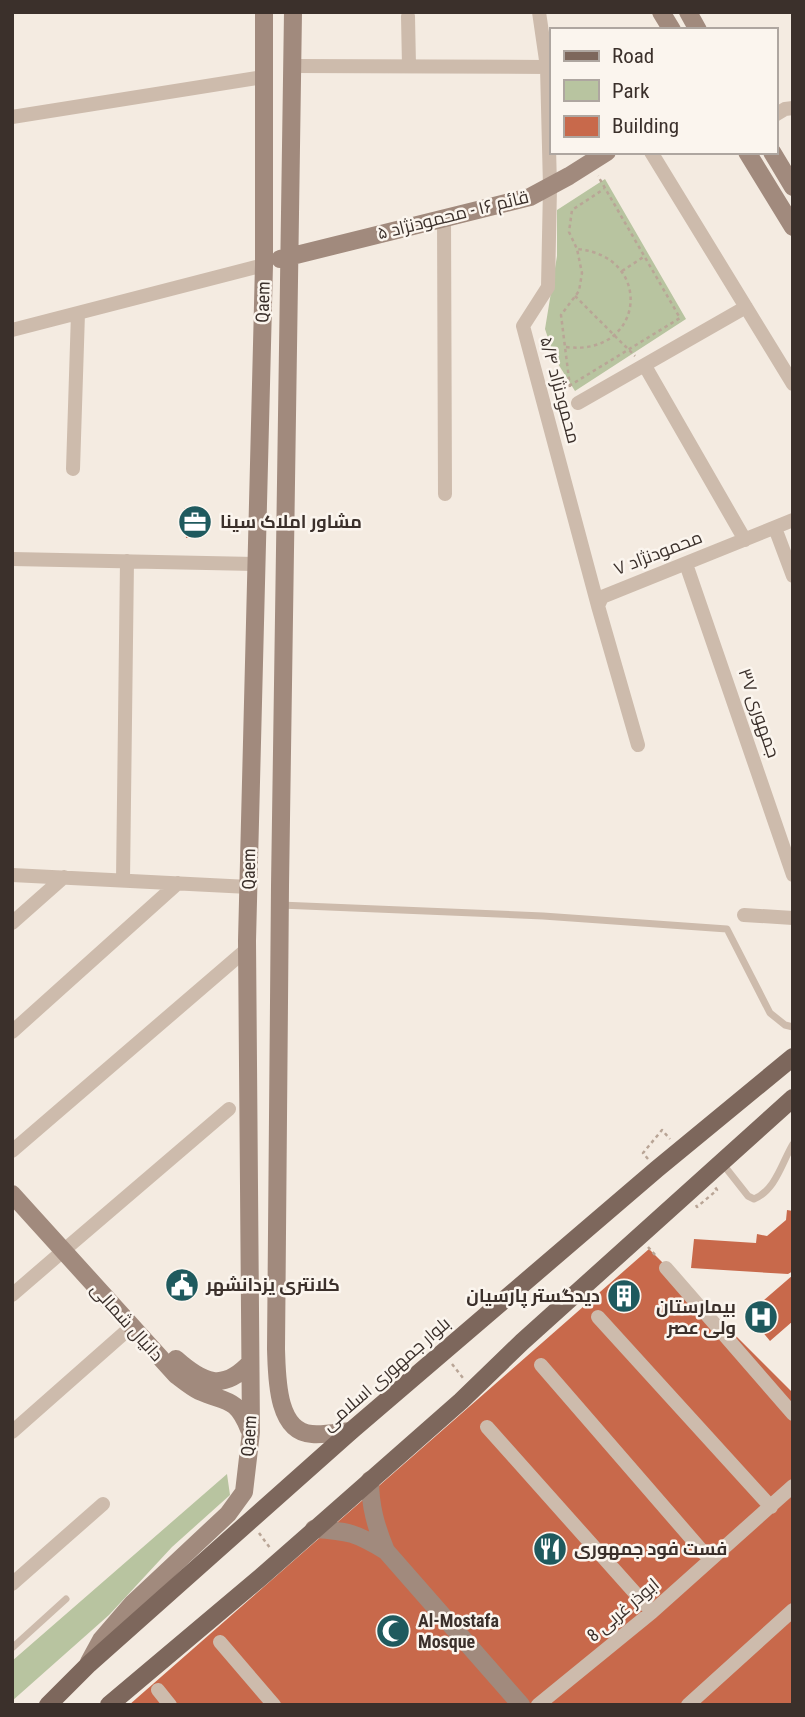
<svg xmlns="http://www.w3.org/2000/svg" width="805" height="1717" font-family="'Roboto Condensed',Cairo,sans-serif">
  <rect width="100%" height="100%" fill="#f4ebe1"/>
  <path fill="#b8c4a0" d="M605 179 686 319 575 391 555 359 545 329 557 256V210Z
    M227 1474 230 1495 172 1547 109 1615 12 1701V1661Z"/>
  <path fill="#c8694b" d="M184 508 204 509V536L186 538Z
    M787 1210 793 1211V1271L788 1274 691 1268 694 1239 756 1243 757 1234 767 1236 786 1220Z
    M649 1249 793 1393V1705H129Z
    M793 1275V1321L770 1341 748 1314Z"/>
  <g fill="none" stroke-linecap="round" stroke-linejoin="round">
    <path stroke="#b9a596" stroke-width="2.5" stroke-dasharray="3.5 3.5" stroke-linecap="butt" d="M622 271 645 256
      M575 296 635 356
      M566 347C645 357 655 256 577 249
      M569 386 680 318 598 176
      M570 387 561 315 579 291 582 273 577 249 569 232 572 210 604 189
      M648 1159 643 1153 662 1130 670 1139
      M696 1205 697 1207 717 1190 715 1187
      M648 1247 657 1257
      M452 1364 463 1378
      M259 1533 270 1548"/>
    <path stroke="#cdbbac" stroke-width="7" d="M280 905 543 916 727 929 770 1013 785 1025 793 1027
      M722 1163 748 1196 754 1199C776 1190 782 1162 793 1144
      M12 1648 66 1599"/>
    <path stroke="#cdbbac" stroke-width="14" d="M539 12 547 67 550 187 548 287 523 326 598 606
      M408 16 409 66
      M293 66 547 67
      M775 115 785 109 793 108
      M12 117 263 77
      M651 152 793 384
      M444 217 445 494
      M12 330 264 265
      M645 366 745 540
      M578 403 746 307
      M73 469 78 313
      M775 528 793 576
      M12 559 255 564
      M686 564 793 875
      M638 745 598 606 602 597 793 520
      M12 875 249 887
      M123 880 127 561
      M744 915 793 918
      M12 923 64 877
      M12 1032 178 883
      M12 1151 247 949
      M70 1245 229 1109
      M666 1268 793 1414
      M12 1295 63 1251
      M598 1317 771 1507
      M541 1365 710 1560
      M487 1427 652 1612
      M12 1432 131 1327
      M12 1584 103 1504
      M220 1642 274 1705
      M158 1690 170 1705
      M538 1705 652 1612 793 1486
      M688 1705 793 1610"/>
    <path stroke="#a18a7d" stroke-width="18" d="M293 12 280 886 276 1349C277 1375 276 1432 312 1434 325 1435 339 1432 351 1431
      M661 12 672 30
      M688 12 698 30
      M747 152 793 227
      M772 152 793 187
      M280 259 530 197 569 176 607 152
      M12 1194 176 1375C184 1381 191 1387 199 1391 227 1403 236 1397 249 1429
      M176 1359C203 1383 223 1392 250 1363
      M370 1480C370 1506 376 1527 386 1551
      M314 1529C349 1531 356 1533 386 1551L521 1705
      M89 1662 101 1640 133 1603 228 1514 244 1492 251 1432 247 941 264 265V12"/>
    <path stroke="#7d675c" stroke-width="18" d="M48 1705 89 1664 351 1431 657 1169 793 1057
      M109 1705 261 1577 461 1401 522 1342 793 1098"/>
  </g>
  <defs>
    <g id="office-disc" transform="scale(1.75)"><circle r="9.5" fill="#1f5a5e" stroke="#fbf5ee"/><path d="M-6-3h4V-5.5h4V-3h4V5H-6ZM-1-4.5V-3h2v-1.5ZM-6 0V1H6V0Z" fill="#fff"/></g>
    <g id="civic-disc" transform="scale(1.75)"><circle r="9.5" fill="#1f5a5e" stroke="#fbf5ee"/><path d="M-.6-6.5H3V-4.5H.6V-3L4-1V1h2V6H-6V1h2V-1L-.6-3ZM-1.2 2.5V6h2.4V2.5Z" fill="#fff"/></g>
    <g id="building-disc" transform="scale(1.75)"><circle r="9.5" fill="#1f5a5e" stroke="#fbf5ee"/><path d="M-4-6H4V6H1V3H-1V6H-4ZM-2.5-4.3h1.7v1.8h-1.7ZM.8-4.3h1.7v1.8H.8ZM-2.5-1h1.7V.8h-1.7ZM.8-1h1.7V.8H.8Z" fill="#fff"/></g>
    <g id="hospital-disc" transform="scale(1.75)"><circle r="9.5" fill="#1f5a5e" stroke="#fbf5ee"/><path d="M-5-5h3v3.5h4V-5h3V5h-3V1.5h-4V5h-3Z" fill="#fff"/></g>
    <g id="restaurant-disc" transform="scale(1.75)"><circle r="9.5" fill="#1f5a5e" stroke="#fbf5ee"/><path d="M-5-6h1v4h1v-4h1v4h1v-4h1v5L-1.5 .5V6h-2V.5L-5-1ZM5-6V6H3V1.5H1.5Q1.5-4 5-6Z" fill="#fff"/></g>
    <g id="mosque-disc" transform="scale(1.75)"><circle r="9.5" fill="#1f5a5e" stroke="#fbf5ee"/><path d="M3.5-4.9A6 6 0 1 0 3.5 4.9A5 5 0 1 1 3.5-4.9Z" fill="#fff"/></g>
  </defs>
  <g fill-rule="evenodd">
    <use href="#office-disc" x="195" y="522"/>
    <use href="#civic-disc" x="182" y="1285"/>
    <use href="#building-disc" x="624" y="1296"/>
    <use href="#hospital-disc" x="761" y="1317"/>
    <use href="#restaurant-disc" x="550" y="1549"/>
    <use href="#mosque-disc" x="393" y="1631"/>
  </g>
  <g text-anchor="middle" stroke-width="5" stroke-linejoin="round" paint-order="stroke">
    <g font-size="18" fill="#3b302b" stroke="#fbf5ee">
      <text transform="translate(453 215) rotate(-14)" y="6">قائم ۱۶ - محمودنژاد ۵</text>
      <text transform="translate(263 302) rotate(-88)" y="6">Qaem</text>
      <text transform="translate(560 390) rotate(75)" y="6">محمودنژاد ۵/۴</text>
      <text transform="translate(658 553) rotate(-21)" y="6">محمودنژاد ۷</text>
      <text transform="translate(759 713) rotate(71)" y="6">جمهوری ۳۷</text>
      <text transform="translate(249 869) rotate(-89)" y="6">Qaem</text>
      <text transform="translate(127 1322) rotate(48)" y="6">دانیال شمالی</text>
      <text transform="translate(386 1374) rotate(-41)" y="6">بلوار جمهوری اسلامی</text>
      <text transform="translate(249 1436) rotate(-86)" y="6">Qaem</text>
      <text transform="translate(623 1610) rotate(-40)" y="6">ابوذر غربی 8</text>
    </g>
    <g font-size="18" font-weight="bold" fill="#3b302b" stroke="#fbf5ee" text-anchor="start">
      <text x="220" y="528">مشاور املاک سینا</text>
      <text x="206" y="1291">کلانتری یزدانشهر</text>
      <text x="600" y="1302" text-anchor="end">دیدگستر پارسیان</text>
      <text x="736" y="1313" text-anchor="end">بیمارستان<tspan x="736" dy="21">ولی عصر</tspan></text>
      <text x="574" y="1555">فست فود جمهوری</text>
      <text x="418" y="1627">Al-Mostafa<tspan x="418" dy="21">Mosque</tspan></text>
    </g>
  </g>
  <rect width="805" height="1717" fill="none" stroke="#3b302b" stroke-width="28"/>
  <rect x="550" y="28" width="228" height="126" fill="#fbf5ee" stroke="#aea6a0" stroke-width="2"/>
  <rect x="564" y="51" width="35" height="10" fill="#7d675c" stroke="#aea6a0" stroke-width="2"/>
  <text x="612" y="63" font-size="21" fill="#3b302b">Road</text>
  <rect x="564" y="80" width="35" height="21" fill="#b8c4a0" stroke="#aea6a0" stroke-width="2"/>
  <text x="612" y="98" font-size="21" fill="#3b302b">Park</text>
  <rect x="564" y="116" width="35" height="21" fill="#c8694b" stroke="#aea6a0" stroke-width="2"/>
  <text x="612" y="133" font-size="21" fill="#3b302b">Building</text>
</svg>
